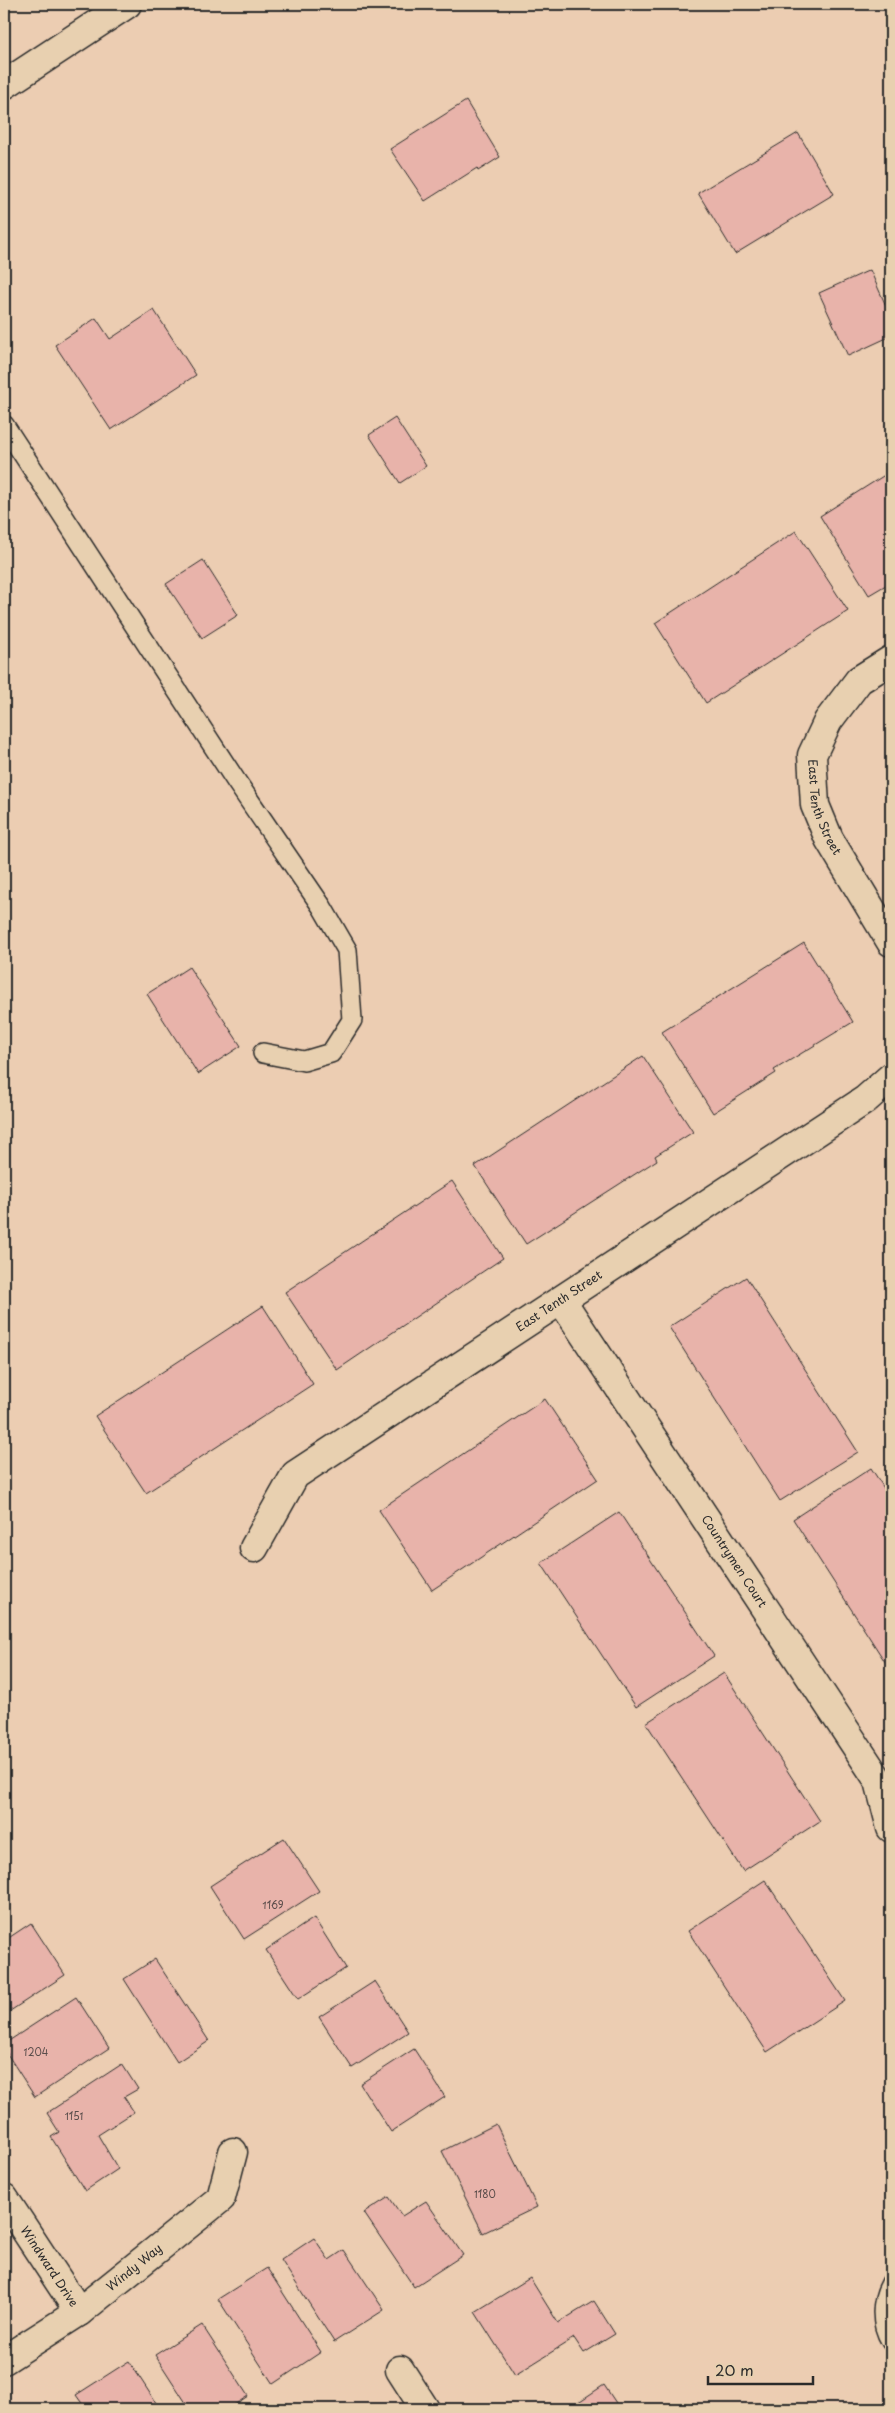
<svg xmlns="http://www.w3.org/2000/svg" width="895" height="2413" font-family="'Playpen Sans',sans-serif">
  <rect width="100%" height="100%" fill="#eccdb2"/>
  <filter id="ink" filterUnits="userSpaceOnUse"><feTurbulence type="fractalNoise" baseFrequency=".02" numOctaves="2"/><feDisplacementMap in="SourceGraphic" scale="10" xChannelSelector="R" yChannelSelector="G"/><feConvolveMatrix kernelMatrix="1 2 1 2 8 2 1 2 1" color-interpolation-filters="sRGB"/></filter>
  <g filter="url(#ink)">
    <path fill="#e8b3aa" stroke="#2b2b2b" d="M466 101 500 157 478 171 477 168 425 201 390 149Z
      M798 133 834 194 735 254 698 193Z
      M870 270 891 317V336L848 356 819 293Z
      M154 310 196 375 111 430 55 345 96 318 110 339Z
      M395 418 426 466 400 483 369 435Z
      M891 471V582L869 595 820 516Z
      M796 531 848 611 706 703 655 623Z
      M203 560 238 615 202 638 166 584Z
      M804 943 853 1022 774 1070 776 1073 713 1113 662 1032Z
      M189 967 241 1046 198 1074 147 994Z
      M643 1056 693 1132 655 1156 657 1160 526 1244 475 1166Z
      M452 1181 503 1258 337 1370 285 1292Z
      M746 1277 858 1452 780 1501 669 1327Z
      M263 1306 313 1384 146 1493 95 1416Z
      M545 1399 598 1479 432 1590 379 1510Z
      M871 1468 891 1499V1671L793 1519Z
      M619 1512 714 1656 636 1707 541 1563Z
      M724 1673 820 1821 743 1871 646 1723Z
      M284 1838 319 1891 244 1939 210 1886Z
      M765 1880 845 2001 767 2052 688 1931Z
      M314 1918 346 1968 298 1999 266 1950Z
      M31 1923 65 1975 4 2015V1941Z
      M155 1959 209 2041 177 2062 124 1979Z
      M375 1981 408 2032 352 2068 319 2017Z
      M76 1997 109 2048 35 2097 4 2049V2044Z
      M414 2049 445 2097 391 2132 360 2084Z
      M122 2064 138 2089 124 2097 134 2112 98 2135 118 2169 85 2191 51 2137 59 2132 47 2113Z
      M496 2124 537 2207 483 2233 442 2151Z
      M389 2197 402 2216 426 2201 463 2255 414 2287 364 2213Z
      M314 2238 329 2260 344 2250 384 2310 334 2342 281 2260Z
      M267 2268 321 2352 273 2384 218 2299Z
      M530 2278 558 2323 594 2301 615 2334 584 2353 574 2338 515 2375 475 2312Z
      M202 2325 248 2396 228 2409H190L155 2355Z
      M129 2361 160 2409H86L76 2395Z
      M604 2385 620 2409H568Z"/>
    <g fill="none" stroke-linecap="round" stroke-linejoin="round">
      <g stroke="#2b2b2b" stroke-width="22">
        <path id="service" d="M4 425 236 781 322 907 347 950 352 1020 331 1053 304 1061 263 1053
          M891 2283C881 2301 880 2323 891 2341"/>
      </g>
      <g stroke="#2b2b2b" stroke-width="31">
        <g id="minor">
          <path id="s1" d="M891 660 859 680 828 721 812 755 815 805 829 839 891 942"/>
          <path id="s2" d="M562 1301 879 1781 891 1828"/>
          <path id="s3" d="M254 1548 295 1475 865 1100 891 1077"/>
          <path id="s4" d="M4 2198 79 2312"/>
          <path id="s5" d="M4 2360 79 2312 221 2198 233 2152"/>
          <path d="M400 2370 425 2409"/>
        </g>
      </g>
      <g stroke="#2b2b2b" stroke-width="31">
        <path id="tertiary" d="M4 85 127 4"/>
      </g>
      <use href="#service" stroke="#e8d0b0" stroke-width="19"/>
      <use href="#minor" stroke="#e8d0b0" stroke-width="28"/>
      <use href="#tertiary" stroke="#e8d0b0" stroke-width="28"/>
    </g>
  </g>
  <g text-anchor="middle" stroke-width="4" stroke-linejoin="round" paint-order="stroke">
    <g font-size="10" fill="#5a4d4b">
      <text x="273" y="1909">1169</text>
      <text x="36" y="2056">1204</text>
      <text x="74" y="2120">1151</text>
      <text x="485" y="2198">1180</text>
    </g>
    <g font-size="12" fill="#2b2b2b" stroke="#e8d0b0">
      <text dy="4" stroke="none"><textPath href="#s1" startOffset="181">East Tenth Street</textPath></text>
      <text dy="4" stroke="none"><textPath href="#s3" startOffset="400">East Tenth Street</textPath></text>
      <text dy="4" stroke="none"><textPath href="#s2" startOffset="312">Countrymen Court</textPath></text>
      <text dy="4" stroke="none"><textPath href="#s4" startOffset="82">Windward Drive</textPath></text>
      <text dy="4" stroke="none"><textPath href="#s5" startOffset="160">Windy Way</textPath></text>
    </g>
  </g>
  <rect width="895" height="2413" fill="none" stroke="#e8d0b0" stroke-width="20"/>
  <rect x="10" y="10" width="875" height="2393" fill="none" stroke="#2b2b2b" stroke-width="2" filter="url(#ink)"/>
  <path d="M708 2376v8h105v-8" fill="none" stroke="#2b2b2b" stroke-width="2.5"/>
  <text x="715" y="2376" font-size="15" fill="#2b2b2b" stroke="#e8d0b0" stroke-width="4" paint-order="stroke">20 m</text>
</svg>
